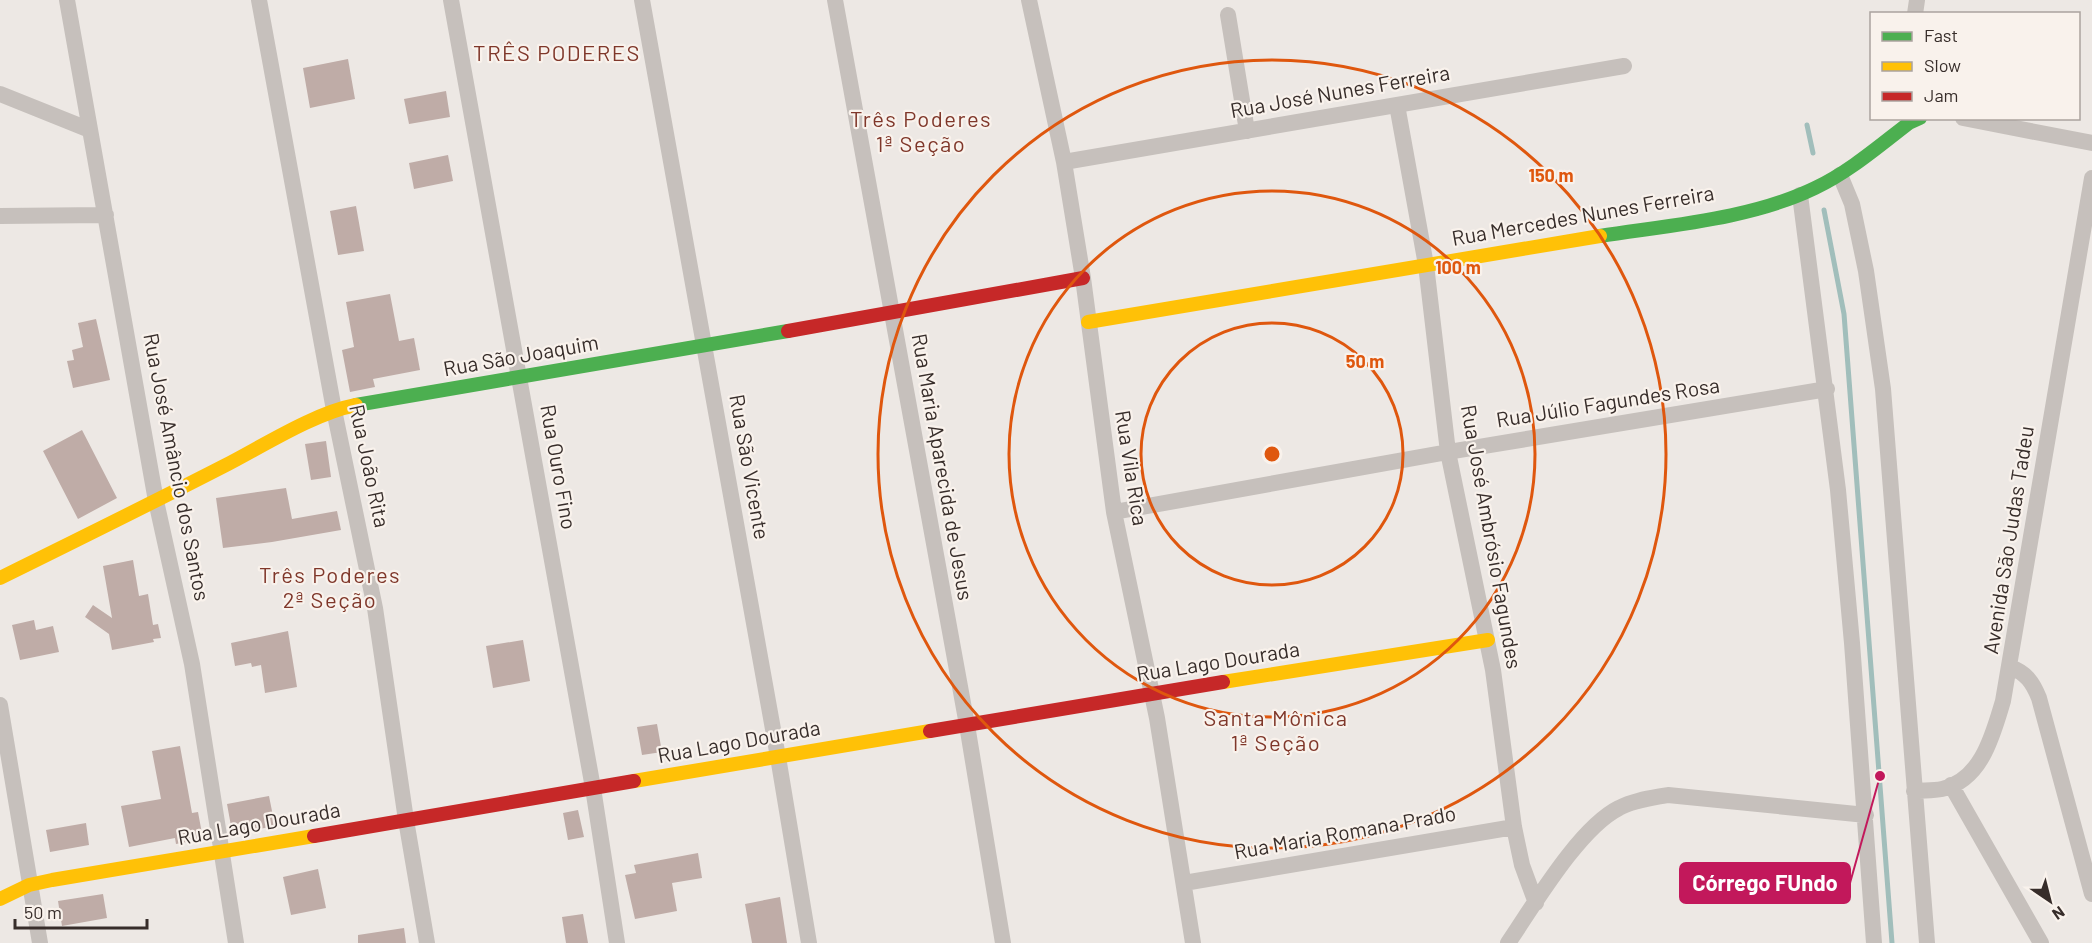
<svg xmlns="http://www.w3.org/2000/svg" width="2092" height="943" font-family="Barlow,sans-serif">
  <rect width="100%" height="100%" fill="#ede8e4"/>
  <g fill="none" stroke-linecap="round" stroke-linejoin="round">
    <path stroke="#a1bebb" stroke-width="5" d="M1807 125 1813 153
      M1824 210 1844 314 1892 943"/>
  </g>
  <path fill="#bfaca7" d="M348 59 355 99 310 108 303 68Z
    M446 91 450 117 409 124 404 99Z
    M448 155 453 181 414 189 409 163Z
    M356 206 364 251 338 255 330 211Z
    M390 294 399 341 414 338 420 370 373 379 375 387 350 392 342 350 354 347 346 302Z
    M96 319 110 380 73 388 67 361 74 360 72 350 83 347 78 323Z
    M82 430 117 498 78 519 43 451Z
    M326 441 331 477 311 480 305 444Z
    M286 488 292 519 337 511 341 530 272 542 223 548 216 498Z
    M133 560 139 596 148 594 153 625 158 624 161 638 153 639 154 642 112 650 109 634 85 617 93 605 112 618 103 566Z
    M34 620 36 630 53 626 59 652 20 660 12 625Z
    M288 631 297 687 265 693 261 665 252 667 251 663 235 666 231 643Z
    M523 640 530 681 493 688 486 646Z
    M657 724 662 752 642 755 637 727Z
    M180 746 192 813 198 812 203 839 176 844 175 838 129 847 121 806 161 799 152 751Z
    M269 796 275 826 239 833 231 826 227 804Z
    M578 810 584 837 568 840 563 813Z
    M86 823 89 845 50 852 46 830Z
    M698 853 702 878 672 883 677 911 635 919 625 875 636 873 634 865Z
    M318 869 326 908 291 915 283 877Z
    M103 894 107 918 62 926 58 901Z
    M780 897 787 943H752L745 904Z
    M583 914 588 943H566L562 917Z
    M404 928 406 943H358V935Z"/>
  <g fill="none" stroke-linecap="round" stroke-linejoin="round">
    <path stroke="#c6c0bc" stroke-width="16" d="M67 0 156 501 192 664 236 943
      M259 0 334 410 375 608 406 820 427 943
      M451 0 593 788 617 943
      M642 0 778 757 809 943
      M835 0 967 725 1003 943
      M1029 0 1064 162 1083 278 1114 512 1157 718 1193 943
      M1915 14 1917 0
      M1228 15 1247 131
      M0 94 90 130
      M1397 105 1426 265 1448 452 1493 670 1514 827 1522 865 1536 903
      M1963 118 2092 143
      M1064 162 1624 66
      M1840 175 1852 204 1866 271 1883 389 1927 943
      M1800 195 1838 490 1852 643 1874 943
      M0 216 106 215
      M1114 512 1448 452 1827 389
      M2009 667C2026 672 2033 683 2039 698L2092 894
      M0 705 40 943
      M1951 785 2041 943
      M1914 791C1923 790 1933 791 1942 789 1982 780 1993 734 2003 701L2092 178
      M1184 883 1514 827
      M1508 943C1534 905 1579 828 1619 808 1634 800 1652 798 1668 795L1866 815"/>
    <path stroke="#4caf50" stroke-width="14" d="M1600 236C1670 225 1751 219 1815 188 1849 172 1879 146 1909 123L1920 118
      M356 405 788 331"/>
    <path stroke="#ffc107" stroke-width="14" d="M1088 322 1600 236
      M0 578C75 541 150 504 224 466 263 446 314 413 356 405
      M1223 682 1488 640
      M634 781 930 731
      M0 899 29 885 52 880 314 836"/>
    <path stroke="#c62828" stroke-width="14" d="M788 331 1083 278
      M930 731 1223 682
      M314 836 634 781"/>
  </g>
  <g fill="none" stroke="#df570e" stroke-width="3">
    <circle cx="1272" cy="454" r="131"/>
    <circle cx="1272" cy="454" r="263"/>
    <circle cx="1272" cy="454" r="394"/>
  </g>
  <g text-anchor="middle" stroke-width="4.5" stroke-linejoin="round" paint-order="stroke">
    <g font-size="21" fill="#372d2a" stroke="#f9f2ec">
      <text transform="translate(1340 92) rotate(-10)" y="7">Rua José Nunes Ferreira</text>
      <text transform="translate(1583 216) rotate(-10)" y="7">Rua Mercedes Nunes Ferreira</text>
      <text transform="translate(521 356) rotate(-10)" y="7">Rua São Joaquim</text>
      <text transform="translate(1608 403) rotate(-9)" y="7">Rua Júlio Fagundes Rosa</text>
      <text transform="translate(369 466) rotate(78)" y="7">Rua João Rita</text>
      <text transform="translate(176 467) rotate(79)" y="7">Rua José Amâncio dos Santos</text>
      <text transform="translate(558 467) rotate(80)" y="7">Rua Ouro Fino</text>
      <text transform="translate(749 467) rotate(80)" y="7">Rua São Vicente</text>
      <text transform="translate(942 467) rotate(80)" y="7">Rua Maria Aparecida de Jesus</text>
      <text transform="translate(1131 468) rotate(81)" y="7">Rua Vila Rica</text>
      <text transform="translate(1491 537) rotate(80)" y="7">Rua José Ambrósio Fagundes</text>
      <text transform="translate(2009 540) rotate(-81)" y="7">Avenida São Judas Tadeu</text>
      <text transform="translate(1218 662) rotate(-9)" y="7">Rua Lago Dourada</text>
      <text transform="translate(739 742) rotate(-10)" y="7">Rua Lago Dourada</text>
      <text transform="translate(259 824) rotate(-10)" y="7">Rua Lago Dourada</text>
      <text transform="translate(1345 833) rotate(-10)" y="7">Rua Maria Romana Prado</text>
    </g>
    <g font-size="22" letter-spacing="1.5" fill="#7f372a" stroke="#f9f2ec">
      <text x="557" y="61">TRÊS PODERES</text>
      <text x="921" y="127">Três Poderes<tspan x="921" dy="25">1ª Seção</tspan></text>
      <text x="330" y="583">Três Poderes<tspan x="330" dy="25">2ª Seção</tspan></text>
      <text x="1276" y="726">Santa Mônica<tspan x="1276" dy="25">1ª Seção</tspan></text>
    </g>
  </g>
  <circle cx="1272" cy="454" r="9" fill="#df570e" stroke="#f9f2ec" stroke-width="3"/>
  <g font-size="18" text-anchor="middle" font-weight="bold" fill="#df570e" stroke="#f9f2ec" stroke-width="4.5" stroke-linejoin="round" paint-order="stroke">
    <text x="1551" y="182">150 m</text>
    <text x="1458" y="274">100 m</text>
    <text x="1365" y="368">50 m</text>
  </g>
  <path fill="none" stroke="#c2185b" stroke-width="2" d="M1880 776L1850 883"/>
  <circle fill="#c2185b" stroke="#f9f2ec" stroke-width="2" cx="1880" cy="776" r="6"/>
  <rect fill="#c2185b" stroke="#c2185b" stroke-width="2" x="1680" y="863" width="170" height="40" rx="6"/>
  <g font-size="22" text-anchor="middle" font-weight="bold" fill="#fff">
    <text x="1765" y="891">Córrego FUndo</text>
  </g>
  <rect x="1870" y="12" width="210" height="108" fill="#f9f2ec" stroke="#aba39e" stroke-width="1.5"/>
  <rect x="1882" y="32" width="30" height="9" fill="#4caf50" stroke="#aba39e" stroke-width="1.5"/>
  <text x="1924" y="42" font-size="18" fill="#372d2a">Fast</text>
  <rect x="1882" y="62" width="30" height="9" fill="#ffc107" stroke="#aba39e" stroke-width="1.5"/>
  <text x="1924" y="72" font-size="18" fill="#372d2a">Slow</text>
  <rect x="1882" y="92" width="30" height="9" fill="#c62828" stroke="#aba39e" stroke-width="1.5"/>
  <text x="1924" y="102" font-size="18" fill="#372d2a">Jam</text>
  <g transform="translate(2050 901) rotate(145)" stroke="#f9f2ec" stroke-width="4.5" paint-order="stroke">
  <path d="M0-4.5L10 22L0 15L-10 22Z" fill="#372d2a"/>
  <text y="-9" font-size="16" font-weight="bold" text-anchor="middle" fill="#372d2a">N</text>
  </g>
  <path d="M15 919v9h132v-9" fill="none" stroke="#372d2a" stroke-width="3"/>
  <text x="24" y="919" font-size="18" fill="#372d2a" stroke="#f9f2ec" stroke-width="4.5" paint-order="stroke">50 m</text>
</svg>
